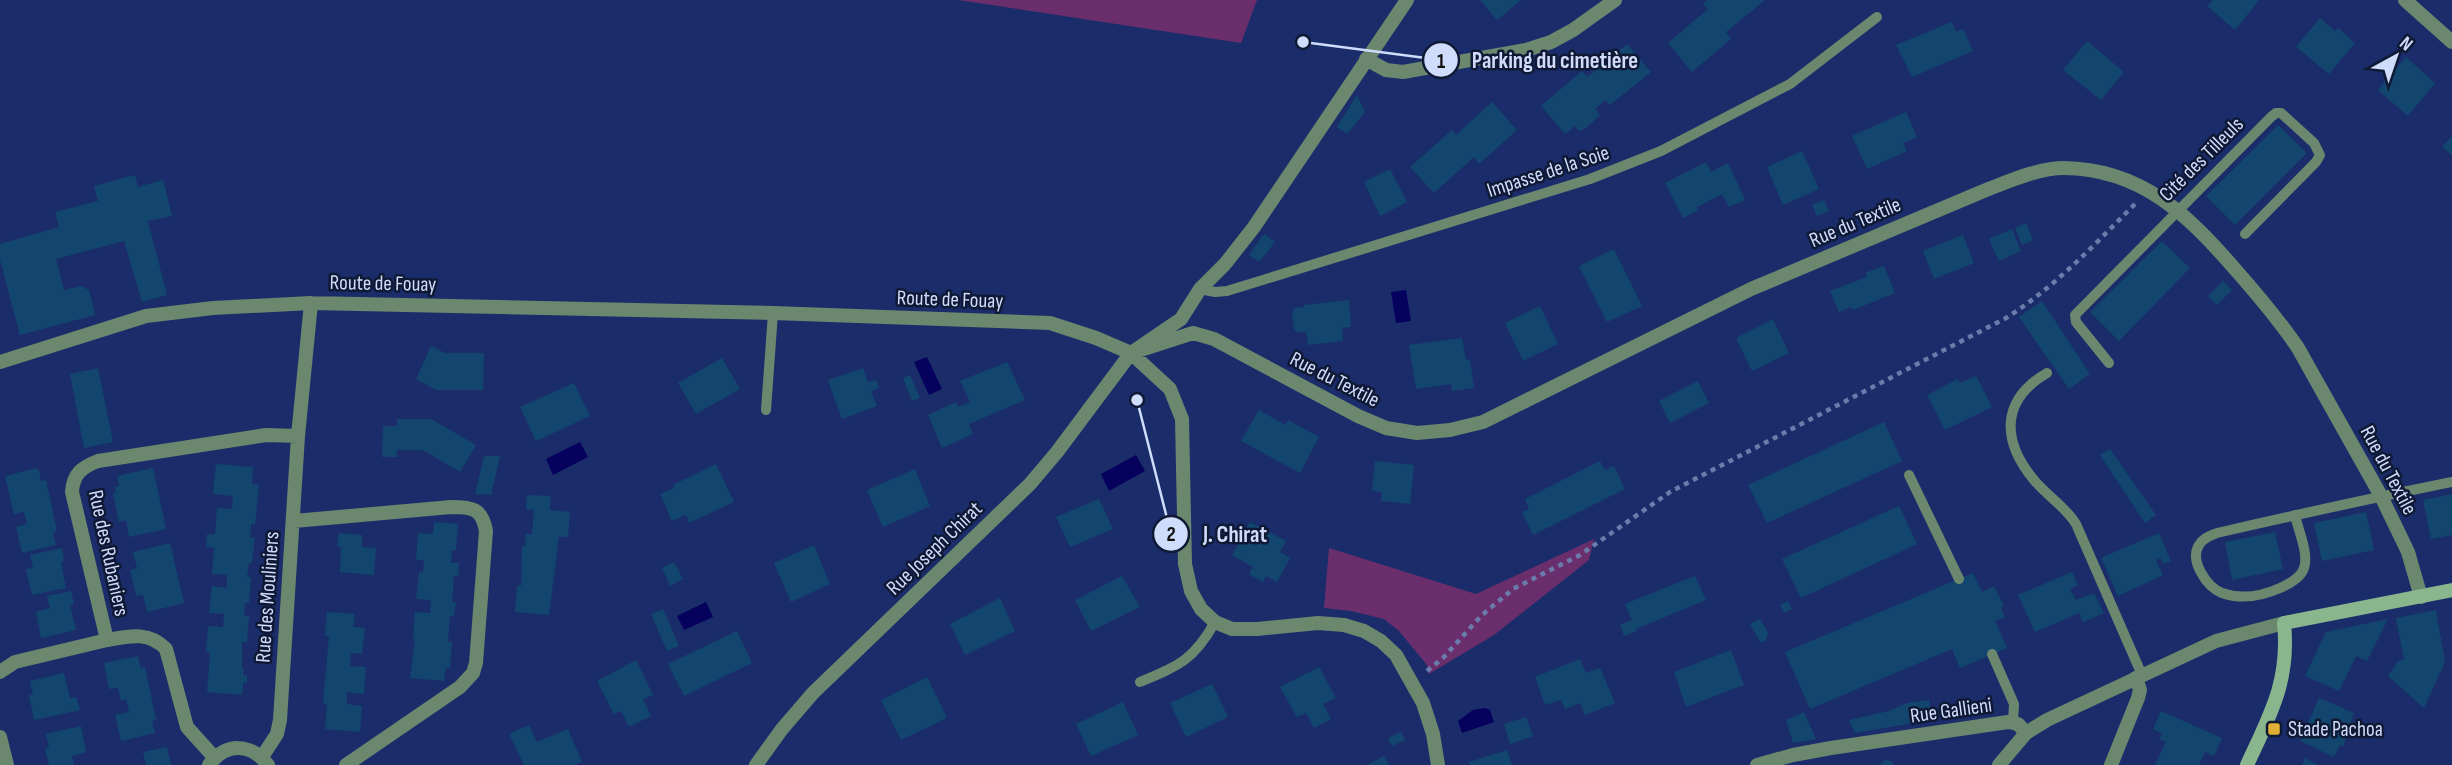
<svg xmlns="http://www.w3.org/2000/svg" width="2452" height="765" font-family="'Sofia Sans Condensed',sans-serif">
  <rect width="100%" height="100%" fill="#1a2d6a"/>
  <path fill="#6b2e6c" d="M958 0H1257L1241 43Z
    M1594 539 1589 560 1494 635 1429 674 1427 665 1399 631 1384 619 1351 611 1324 608 1329 548 1476 594Z"/>
  <path fill="#05015d" d="M1406 290 1411 321 1396 323 1391 292Z
    M927 357 942 389 929 395 914 362Z
    M580 442 588 457 553 475 546 459Z
    M1136 455 1145 471 1109 491 1101 474Z
    M706 602 713 617 684 630 677 616Z
    M1485 708 1490 710 1494 722 1462 733 1458 721 1473 710Z"/>
  <path fill="#12466f" d="M1480 0H1521L1497 20Z
    M1707 0H1765L1726 32 1731 39 1692 72 1668 43 1708 9 1703 4Z
    M2213 0H2259L2235 30 2207 6Z
    M2320 18 2335 31 2338 28 2355 43 2329 74 2296 47Z
    M1952 22 1956 32 1963 29 1973 51 1912 77 1896 45Z
    M2087 41 2124 72 2101 100 2063 70Z
    M1627 44 1651 72 1610 105 1605 100 1595 109 1600 115 1585 129 1579 131 1575 126 1565 134 1541 106 1582 71 1587 77Z
    M2406 57 2435 83 2408 116 2378 90Z
    M1357 95 1365 112 1347 134 1337 127Z
    M1492 102 1517 130 1479 164 1474 157 1434 193 1410 167 1452 130 1456 135Z
    M1906 112 1917 137 1903 143 1907 151 1867 169 1852 136Z
    M2278 125 2307 153 2235 225 2206 196Z
    M2452 136V155L2442 147Z
    M1802 151 1819 189 1783 205 1767 167Z
    M1706 162 1711 172 1728 163 1745 200 1729 207 1722 194 1697 207 1698 210 1683 218 1665 183Z
    M1390 169 1407 202 1380 216 1364 182Z
    M135 175 138 187 163 180 172 216 148 221 167 295 142 302 124 241 56 259 64 290 81 286 89 290 95 315 20 335 0 260V244L59 227 55 212 98 201 94 186Z
    M1824 200 1829 211 1817 216 1812 205Z
    M2026 223 2033 240 2022 245 2015 228Z
    M2012 229 2021 251 1999 261 1989 239Z
    M1264 234 1275 242 1259 262 1249 255Z
    M1963 235 1974 263 1934 279 1923 251Z
    M2162 241 2190 268 2119 341 2090 312Z
    M1614 249 1642 306 1607 322 1579 266Z
    M1884 266 1895 293 1853 310 1851 307 1839 312 1830 291 1867 277 1865 273Z
    M2223 281 2232 290 2217 305 2208 296Z
    M1349 300 1351 327 1342 328 1343 341 1308 345 1306 332H1298L1294 329 1292 312 1295 308 1304 307V305Z
    M2042 301 2090 374 2069 389 2019 317Z
    M1540 306 1558 344 1523 361 1505 323Z
    M1773 319 1789 353 1752 371 1736 338Z
    M1462 338 1466 360 1470 359 1474 388 1452 391 1451 384 1416 389 1409 345Z
    M431 346 445 353H484L483 390H436L416 379Z
    M722 358 740 389 696 414 678 383Z
    M1007 362 1025 400 969 424 973 434 942 448 928 415 956 402 958 407 970 402 960 381Z
    M98 368 113 442 84 448 70 374Z
    M863 368 868 382 876 380 879 388 871 391 877 406 842 419 828 380Z
    M910 375 920 398 912 401 903 378Z
    M1976 376 1992 407 1945 430 1927 395 1958 379 1960 383Z
    M1698 381 1709 403 1670 423 1659 401Z
    M574 383 590 416 536 441 520 407Z
    M1259 410 1285 425 1288 420 1319 437 1300 473 1241 441Z
    M397 419H431L476 445 460 472 423 450H397V457H382L383 426H397Z
    M1884 422 1902 461 1767 523 1748 485Z
    M2110 449 2156 515 2145 523 2100 455Z
    M484 456H500L491 495 475 494Z
    M1375 461 1414 465 1410 504 1381 501 1382 492 1372 491Z
    M1600 461 1605 470 1614 466 1625 489 1533 535 1522 512 1529 509 1525 499Z
    M216 464 253 467 252 484 259 485 255 524H251L250 537 255 538 252 563H249L247 577H251L249 603H245L244 616H249L247 642H242V669H244L243 675H247V683H243L242 695 207 692 210 653 206 652 208 626 223 627 224 614 209 613 212 586 227 588V575L212 574 214 548 206 547 207 534H215L217 508 232 509 233 496 213 494Z
    M716 464 734 502 689 523 686 515 672 521 660 494 674 488 673 485Z
    M36 468 39 471 41 481 46 480 57 531 53 532 56 545 22 553 16 527 27 524 24 512 14 514 5 476Z
    M153 468 166 529 129 537 126 520 119 522 113 494 116 493 115 487 119 486 117 476Z
    M915 469 930 506 883 527 867 490Z
    M2452 494V535L2431 539 2423 500Z
    M527 495 551 496 550 510 570 512 568 537H559L549 615 515 612 517 586H521L522 546 525 547 526 534H532L534 510 526 509Z
    M1099 499 1113 529 1070 547 1056 517Z
    M1899 506 1917 544 1801 598 1782 559Z
    M2366 512 2374 550 2322 561 2314 523Z
    M434 522 458 524 456 550H452L451 563H459L458 576H454L452 602H456L454 616H450L448 642H452L450 668H446L444 681 410 678 415 639H413L415 612 430 613 431 600 416 599 419 572 423 573 424 560H416L418 533 433 534Z
    M1250 522 1286 541 1280 552 1290 558 1277 582 1266 576 1263 582 1249 574 1253 567 1232 555Z
    M2275 532 2283 569 2232 580 2225 542Z
    M339 533 362 535V547L376 548 374 575 340 572 341 547 337 546Z
    M2159 533 2171 561 2163 564 2161 558 2156 560 2163 575 2118 596 2101 558Z
    M170 543 184 603 147 612 143 595 136 596 130 570 137 568 133 552Z
    M814 545 830 584 791 602 774 563Z
    M62 548 64 561 61 562 66 588 32 595 26 569 33 568 30 555Z
    M674 562 683 579 670 586 662 568Z
    M2072 572 2078 585 2070 589 2076 600 2094 593 2104 613 2083 622 2079 613 2035 632 2018 595Z
    M1973 573 1982 592 1994 586 2004 606 2001 608 2005 617 1995 621 2007 648 1960 668 1952 649 1810 709 1785 652Z
    M1122 576 1140 607 1091 631 1075 600Z
    M1695 576 1706 600 1636 629 1637 631 1624 636 1620 625 1632 620 1625 604Z
    M71 591 74 604 70 605 76 630 41 638 36 612 50 608 47 596Z
    M1000 598 1015 631 965 655 950 624Z
    M1788 601 1792 609 1784 613 1780 605Z
    M663 609 679 646 667 651 651 614Z
    M2436 610 2445 662 2424 708 2388 676 2398 661 2404 660 2396 618Z
    M327 612 355 614 353 627 365 628 362 654 351 653 350 666 366 667 364 694 347 692V704L362 706 360 732 325 729 327 704 323 703 329 636H325Z
    M1760 619 1768 632 1766 640 1761 643 1750 624Z
    M2388 619 2367 661 2356 656 2339 691 2305 676 2326 632Z
    M737 631 752 663 684 696 668 664Z
    M1731 650 1744 685 1686 707 1674 672Z
    M138 656 141 668 145 667 148 681 156 720 152 721 155 733 121 741 115 715 129 712 126 699 121 701 118 688 109 689 104 663Z
    M1580 659 1586 673 1600 668 1615 703 1585 715 1580 703 1565 709 1561 700 1545 705 1535 677Z
    M636 660 653 695 643 699 651 716 629 727 621 711 614 714 597 681Z
    M1319 667 1336 698 1323 704 1331 719 1314 728 1306 713 1297 717 1280 687Z
    M64 673 70 698 76 697 80 710 34 720 29 695H33L30 681Z
    M927 677 947 718 901 740 881 700Z
    M1212 684 1228 717 1186 737 1170 703Z
    M2319 698 2354 713 2343 747 2340 745 2334 757 2300 741Z
    M1929 700 1932 720 1855 733 1849 720 1889 711 1907 703Z
    M1123 702 1138 735 1091 756 1076 724Z
    M2161 711 2222 738 2214 756 2205 752 2199 765H2155L2166 742 2159 739 2162 734 2153 729Z
    M1804 712 1816 739 1793 743 1786 720Z
    M1526 717 1533 736 1510 744 1504 724Z
    M529 725 537 742 568 729 582 762 574 765H524L509 734Z
    M81 726 86 752 72 756 74 765H49L45 748 49 747 46 734Z
    M1401 732 1405 740 1392 746 1388 738Z
    M167 747 171 765H146L143 752Z
    M1507 750 1512 765H1470L1469 762Z
    M1384 756 1389 765H1367Z
    M2305 758 2318 765H2302Z
    M1885 760 1891 761 1894 765H1879Z"/>
  <g fill="none" stroke-linecap="round" stroke-linejoin="round">
    <path stroke="#6b7bab" stroke-width="4.5" stroke-dasharray="5 5" stroke-linecap="butt" d="M1427 671 1443 658 1481 616 1513 589 1580 555 1670 492 2006 318C2056 286 2093 246 2135 204"/>
    <path stroke="#6b876e" stroke-width="10" d="M1200 289 1215 292 1227 291 1590 179 1661 151 1790 84 1877 17
      M2109 363 2076 322 2075 315 2271 117 2276 113H2281L2314 143 2320 155 2316 162 2245 234
      M2047 373C2001 400 2001 440 2034 480 2047 496 2065 506 2076 524L2142 675
      M766 410 773 313
      M1909 475 1959 579
      M2295 515C2298 530 2309 553 2304 568 2301 578 2289 584 2280 588 2262 596 2242 600 2222 593 2207 587 2189 561 2199 545 2203 538 2210 536 2217 533 2295 515 2373 498 2452 482
      M1992 654 2014 704 2013 722
      M1140 682C1178 666 1194 660 1215 622"/>
    <path stroke="#6b876e" stroke-width="14" d="M2405 0 2452 42
      M1366 59 1386 70 1403 72 1526 50 1551 42 1573 30 1615 0
      M1131 353 1193 333 1214 339 1358 416 1386 428 1417 433 1450 430 1483 422 1751 289 1986 190C2010 181 2038 168 2064 168 2141 169 2187 214 2234 268 2257 294 2279 320 2298 348L2381 496 2408 552 2421 597
      M0 362 146 316 213 308 311 303 773 313 1050 323 1096 338 1131 353 1170 389 1182 419 1185 564 1191 591 1201 609 1215 622 1232 629H1257L1318 623 1344 625 1364 631 1381 641 1396 655 1423 703 1433 734 1438 765
      M294 521 451 507C472 507 482 508 486 531L476 663 473 673 460 687 346 765
      M0 672 15 662 107 640
      M0 737 7 765
      M214 757 187 727 166 649C149 631 129 636 107 640L72 492C73 474 82 467 98 461L266 435 298 436
      M262 757 277 734 280 720 298 436 311 303
      M209 765C226 742 251 743 268 765
      M756 765 782 729 813 693 1030 484 1057 452 1131 353 1181 319 1200 289 1225 264 1254 227 1407 0
      M1757 765 1793 755 1831 748 2008 722 2018 724 2026 733
      M2111 765 2138 698 2140 690 2136 678"/>
    <path stroke="#6b876e" stroke-width="14" d="M1999 765 2026 733 2047 720 2216 641 2284 623"/>
    <path stroke="#8ab68e" stroke-width="14" d="M2247 765C2270 715 2290 681 2284 623L2452 590"/>
  </g>
  <rect fill="#dfb034" stroke="#0f1934" stroke-width="2.5" x="2267" y="722" width="14" height="14" rx="3.5"/>
  <g text-anchor="middle" stroke-width="5" stroke-linejoin="round" paint-order="stroke">
    <g font-size="21" fill="#d0dcfb" stroke="#0f1934">
      <text transform="translate(2201 159) rotate(-45)" y="7">Cité des Tilleuls</text>
      <text transform="translate(1548 171) rotate(-18)" y="7">Impasse de la Soie</text>
      <text transform="translate(1855 222) rotate(-23)" y="7">Rue du Textile</text>
      <text transform="translate(383 283) rotate(1)" y="7">Route de Fouay</text>
      <text transform="translate(950 299) rotate(2)" y="7">Route de Fouay</text>
      <text transform="translate(1335 379) rotate(27)" y="7">Rue du Textile</text>
      <text transform="translate(2389 470) rotate(62)" y="7">Rue du Textile</text>
      <text transform="translate(934 548) rotate(-44)" y="7">Rue Joseph Chirat</text>
      <text transform="translate(109 553) rotate(78)" y="7">Rue des Rubaniers</text>
      <text transform="translate(267 597) rotate(-86)" y="7">Rue des Mouliniers</text>
      <text transform="translate(1951 710) rotate(-8)" y="7">Rue Gallieni</text>
    </g>
    <g font-size="21" fill="#d0dcfb" stroke="#0f1934" text-anchor="start">
      <text x="2288" y="736">Stade Pachoa</text>
    </g>
  </g>
  <path fill="none" stroke="#d0dcfb" stroke-width="2.5" d="M1303 42L1441 60M1137 400L1171 534"/>
  <g fill="#d0dcfb" stroke="#0f1934" stroke-width="2.5">
    <circle cx="1303" cy="42" r="7"/>
    <circle cx="1137" cy="400" r="7"/>
    <circle cx="1441" cy="60" r="18"/>
    <circle cx="1171" cy="534" r="18"/>
  </g>
  <g font-size="21" text-anchor="middle" font-weight="bold" fill="#111">
    <text x="1441" y="68">1</text>
    <text x="1171" y="541">2</text>
  </g>
  <g font-size="23" text-anchor="middle" font-weight="bold" fill="#d0dcfb" stroke="#0f1934" stroke-width="5" stroke-linejoin="round" paint-order="stroke">
    <text x="1555" y="68">Parking du cimetière</text>
    <text x="1235" y="542">J. Chirat</text>
  </g>
  <g transform="translate(2396 56) rotate(40)" stroke="#0f1934" stroke-width="5" paint-order="stroke">
  <path d="M0-5L12 26L0 18L-12 26Z" fill="#d0dcfb"/>
  <text y="-10" font-size="19" font-weight="bold" text-anchor="middle" fill="#d0dcfb">N</text>
  </g>
</svg>
